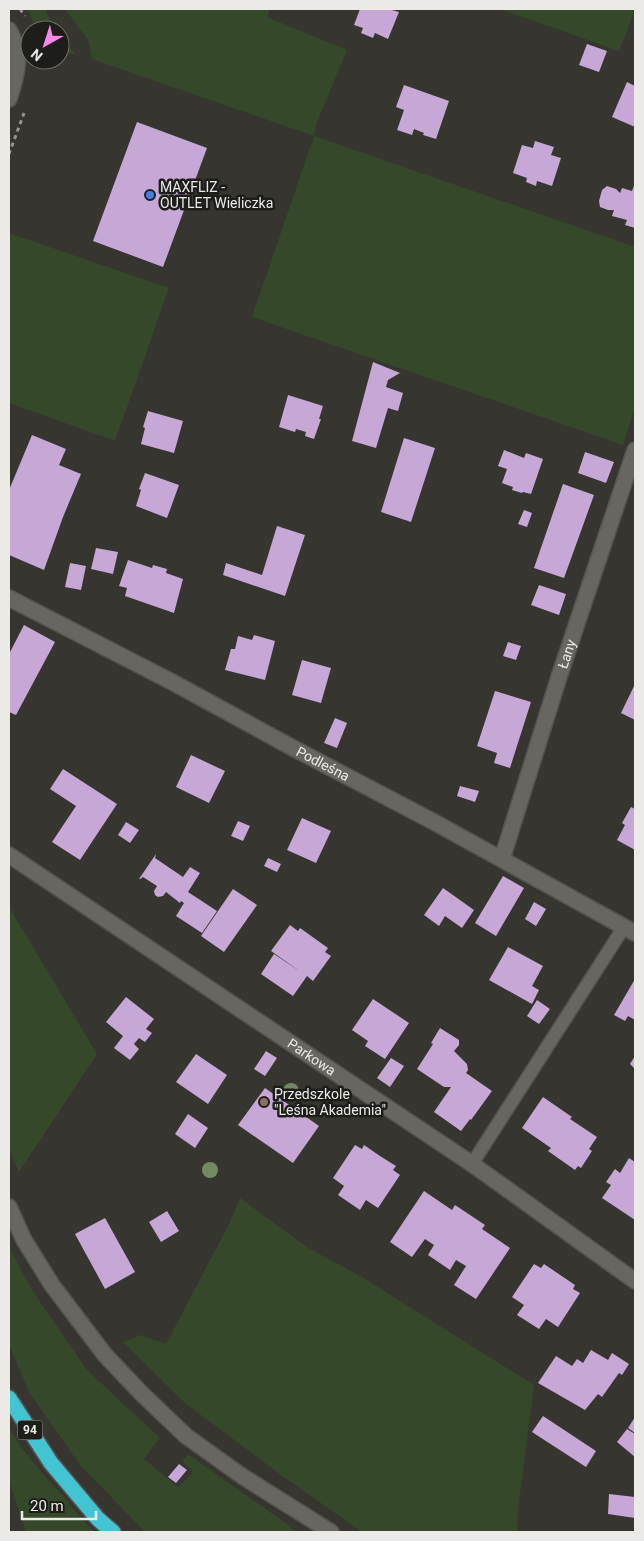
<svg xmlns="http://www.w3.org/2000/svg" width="644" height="1541" font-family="Roboto,sans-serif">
  <rect width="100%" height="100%" fill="#373530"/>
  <path fill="#35482a" d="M27 9H45L55 30H38Z
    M65 9H270L267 17 347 50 317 122 314 136 635 247V407L623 445 252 317 314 136 92 59 88 40Z
    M500 9H635V10L619 51Z
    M60 36 76 55 60 50Z
    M9 233 169 288 115 441 9 403Z
    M9 907 97 1054 19 1172 9 1149Z
    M240 1198 308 1248 362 1277 534 1385 518 1510 517 1532H362L281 1475 186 1404 123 1342 141 1335 166 1344 230 1222Z
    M9 1247 32 1290 87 1370 160 1438 144 1459 178 1487 193 1472 182 1461 188 1454 284 1522 296 1532H145L80 1465 29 1392 9 1345Z
    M9 1427C19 1446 32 1461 46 1477 63 1495 77 1515 95 1532H26L9 1481Z"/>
  <path fill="#c6a7d5" d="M360 9H393L392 10 399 12 388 39 375 33 373 38 361 33 363 28 354 25Z
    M587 44 607 51 599 72 579 65Z
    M627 82 635 86V127L612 117Z
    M404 85 449 101 436 139 423 135 424 133 414 129 412 135 397 130 404 110 396 107Z
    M137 122 207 148 163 267 93 241Z
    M535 141 554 147 551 155 561 158 552 186 537 181 536 186 526 182 527 178 513 173 522 145 533 148Z
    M635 183V228L625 225 627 220 612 216 614 210H608L600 207 599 201 602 190 607 186 616 189 620 193 622 188 632 191Z
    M373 362 400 373 388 380 386 387 403 393 398 411 388 408 376 448 352 441Z
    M288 395 323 406 319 419H321L314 439 305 436 306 432 296 429 295 432 279 427Z
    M148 411 183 421 174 453 141 444 145 428 143 427Z
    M32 435 66 449 59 465 81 474 63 517 44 570 9 555V490Z
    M404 438 435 448 411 522 381 512Z
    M504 450 524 458 526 453 543 459 531 494 523 492 522 493 512 490 513 487 502 483 507 469 498 466Z
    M585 452 614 462 606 483 578 473Z
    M145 473 179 485 167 518 136 506 141 490 139 489Z
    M563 484 594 495 564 578 534 568Z
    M524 510 532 513 527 527 518 524Z
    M277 526 305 535 285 596 223 575 226 563 262 575Z
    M96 548 118 552 113 574 91 569Z
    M128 560 152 568 153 565 167 569 166 573 183 579 174 613 125 596 127 588 119 586Z
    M70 563 86 566 81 590 65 587Z
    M539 585 566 594 559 615 531 605Z
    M24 625 55 642 16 715 9 712V654Z
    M254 635 275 641 265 680 225 670 231 649H235L238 636 252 640Z
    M508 642 521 646 516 660 503 656Z
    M302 660 331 668 321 703 292 695Z
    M635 684V720L621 713Z
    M495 691 531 702 510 768 494 763 497 753 477 746Z
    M335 718 347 723 337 748 324 743Z
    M191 755 225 771 209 803 176 787Z
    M63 769 117 804 80 860 52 842 76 806 50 789Z
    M460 786 479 791 475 802 457 796Z
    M631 807 635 809V850L617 840 625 825 622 823Z
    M302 818 331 831 316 863 287 850Z
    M238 821 250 826 243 841 231 836Z
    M126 822 139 830 130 843 118 835Z
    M156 854 155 858 183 877 190 867 200 873 188 892 217 911 202 933 176 916 184 903 181 901 180 903 166 892 163 896 158 897 155 895 154 891 157 886 143 877 140 879H139Z
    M268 858 281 864 277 872 264 866Z
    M503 876 524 888 496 936 475 923Z
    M443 888 474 910 462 928 445 916 439 926 424 915Z
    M233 889 257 905 224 952 201 936Z
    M534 902 546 909 536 926 525 919Z
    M290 925 298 931 300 928 328 948 325 952 331 956 313 981 307 976 293 996 261 974 274 954 301 972 271 951Z
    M508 947 543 966 532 986 539 990 532 1004 489 980Z
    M635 979V1020L628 1016 625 1021 614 1015Z
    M126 997 154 1019 146 1029 152 1033 145 1042 139 1038 134 1044 139 1049 130 1060 114 1048 123 1036 106 1022Z
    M373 999 409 1023 385 1059 365 1046 368 1041 352 1030Z
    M537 1000 550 1009 539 1024 527 1016Z
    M440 1028 459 1040V1045L454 1051 467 1064 468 1070 466 1073 492 1091 471 1120 470 1119 461 1131 434 1112 451 1087H444L417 1069 433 1044 431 1043Z
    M266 1051 277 1058 265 1076 254 1069Z
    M196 1054 227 1075 208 1104 176 1082Z
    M635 1056V1069L630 1064Z
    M391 1058 404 1066 390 1087 377 1078Z
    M265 1088 319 1126 293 1163 238 1125Z
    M543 1097 572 1117 570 1119 597 1137 589 1149 592 1151 581 1168 578 1166 575 1170 548 1151 551 1148 522 1128Z
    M188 1114 208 1128 195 1148 175 1134Z
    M355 1145 362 1149 364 1145 380 1156 396 1166 393 1170 400 1175 378 1208 366 1200 360 1210 338 1195 344 1186 333 1178Z
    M629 1158 635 1162V1220L602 1198 611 1185 606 1182 615 1169 620 1173Z
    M424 1191 452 1210 455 1205 485 1225 482 1229 510 1248 476 1299 454 1285 466 1266 456 1260 450 1270 428 1255 434 1245 425 1239 412 1257 390 1242Z
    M167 1211 179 1231 161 1242 149 1222Z
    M105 1218 135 1272 105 1289 75 1234Z
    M534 1264 541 1268 544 1264 575 1285 573 1289 580 1293 558 1327 546 1319 539 1329 517 1315 524 1305 512 1297Z
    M591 1350 608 1360 612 1353 629 1364 622 1375 619 1373 602 1397 598 1394 585 1410 538 1383 556 1356 572 1366 577 1359 583 1363Z
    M543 1416 596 1451 586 1467 532 1432Z
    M635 1417V1433L628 1428Z
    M627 1429 635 1434V1457L617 1442Z
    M179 1464 187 1470 176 1483 168 1477Z
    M609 1494 635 1497V1518L608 1514Z"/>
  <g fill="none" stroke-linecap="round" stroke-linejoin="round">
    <g stroke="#53524e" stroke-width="15">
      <path id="lane" d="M472 1164 624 927"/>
    </g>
    <g stroke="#53524e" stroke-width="18">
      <g id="street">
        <path d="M9 30C23 54 17 75 9 99"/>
        <path id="s1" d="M9 598 174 683 293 748 434 822 635 933"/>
        <path id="s2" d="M9 855 472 1164 635 1281"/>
        <path id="s3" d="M502 859 559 677 635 450"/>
        <path d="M9 1207 24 1240 52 1285 105 1355 142 1394 186 1436 242 1476 331 1532"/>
      </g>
    </g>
    <g stroke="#53524e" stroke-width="18">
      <path id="highway" d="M9 1398 51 1463 98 1519 113 1532"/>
    </g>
    <path stroke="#94938f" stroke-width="3" stroke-dasharray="4 4" stroke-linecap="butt" d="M20 9 25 16
      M9 154 24 113"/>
    <use href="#lane" stroke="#676660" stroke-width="12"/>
    <use href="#street" stroke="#676660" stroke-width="15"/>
    <use href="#highway" stroke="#42c4d3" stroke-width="15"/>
  </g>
  <g fill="#728961">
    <circle cx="291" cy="1091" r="8"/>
    <circle cx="210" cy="1170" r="8"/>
  </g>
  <circle fill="#3f7fe0" stroke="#1d1d1a" stroke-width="2" cx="150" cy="195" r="5"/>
  <circle fill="#8d6e63" stroke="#1d1d1a" stroke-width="2" cx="264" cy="1102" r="5"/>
  <g text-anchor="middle" stroke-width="5" stroke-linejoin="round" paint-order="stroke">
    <rect fill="#1d1d1a" stroke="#adacaa" stroke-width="1" x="17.5" y="1420.5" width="25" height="19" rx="4"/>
    <g font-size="12" font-weight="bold" fill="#ebeae7">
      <text x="30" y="1434">94</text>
    </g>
    <g font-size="14" fill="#ebeae7" stroke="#1d1d1a" text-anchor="start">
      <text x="160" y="192">MAXFLIZ -<tspan x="160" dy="16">OUTLET Wieliczka</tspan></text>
      <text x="274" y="1099">Przedszkole<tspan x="274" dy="16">"Leśna Akademia"</tspan></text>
    </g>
    <g font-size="14" fill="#ebeae7" stroke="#1d1d1a">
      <text dy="5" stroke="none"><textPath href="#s3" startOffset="215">Łany</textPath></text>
      <text dy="5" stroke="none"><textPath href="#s1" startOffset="355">Podleśna</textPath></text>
      <text dy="5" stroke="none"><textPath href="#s2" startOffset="364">Parkowa</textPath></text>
    </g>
  </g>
  <rect width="644" height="1541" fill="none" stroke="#ebeae7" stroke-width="20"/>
  <g transform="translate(45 45) rotate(219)"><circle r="24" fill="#1d1d1a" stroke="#6f6f6c"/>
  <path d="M0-4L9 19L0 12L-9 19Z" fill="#f987e9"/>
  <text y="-8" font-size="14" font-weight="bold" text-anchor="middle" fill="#ebeae7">N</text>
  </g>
  <path d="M22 1511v8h74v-8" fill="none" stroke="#ebeae7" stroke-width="2.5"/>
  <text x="30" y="1511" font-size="15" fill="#ebeae7" stroke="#1d1d1a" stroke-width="4" paint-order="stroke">20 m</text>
</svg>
